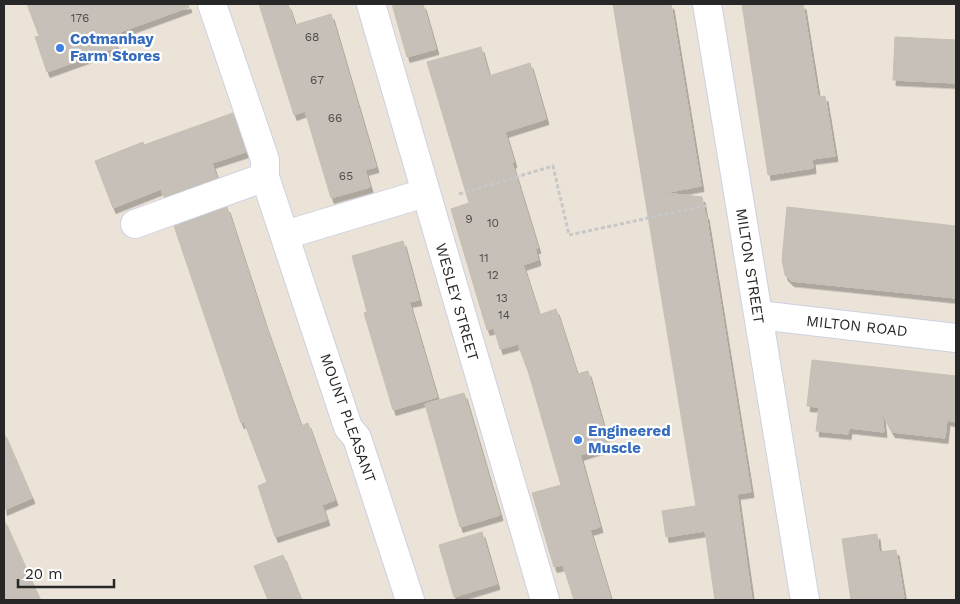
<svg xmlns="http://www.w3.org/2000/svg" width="960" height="604" font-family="'Work Sans',sans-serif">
  <defs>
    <filter id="shadow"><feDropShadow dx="3" dy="5.5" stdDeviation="0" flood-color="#0004"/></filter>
  </defs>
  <rect width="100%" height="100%" fill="#ebe3d8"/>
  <path fill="#c6c0b8" stroke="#c6bfb2" filter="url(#shadow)" d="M27 4H188L189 7 112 35 117 47 47 72 35 37 39 36Z
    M259 4H288L295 25 331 14 376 167 365 170 370 187 331 198 305 111 294 115Z
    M392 4H423L436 49 407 57Z
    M613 4H671L701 186 664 193 702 197 705 214H706L751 492 737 494 752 600H715L705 531 666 537 662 511 696 506Z
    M742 4H803L818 97 825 96 835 156 812 159 813 168 768 175Z
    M895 37 956 40V83L893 80Z
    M481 47 489 76 530 63 546 119 505 132 514 162 512 163 538 248H535L538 260 523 265 539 315 556 309 577 374 588 371 609 446 580 455 600 527 590 530 611 600H574L563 565 554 567 532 493 561 485 529 374 518 344 500 349 494 328 487 330 451 209 469 203 427 62Z
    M233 113 246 152 212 163 217 178 164 197 161 189 113 208 95 161 143 142 144 145Z
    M227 207 264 321 301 426 308 423 335 500 322 505 327 520 275 537 258 486 267 482 244 422 241 423 174 226Z
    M787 207 956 226V298L791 281 785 275 782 260Z
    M403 241 419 300 409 302 437 397 393 410 364 313 367 312 352 256Z
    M812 360 956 376V422L947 420 945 438 892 432 882 414 884 432 849 428 848 434 816 431 819 407 807 406Z
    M464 393 500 515 460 527 425 404Z
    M4 433 32 498 4 510Z
    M4 520 40 600H4Z
    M482 532 497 584 454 597 439 545Z
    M877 534 879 552 896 550 904 598 888 600H851L842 539Z
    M283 555 301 600H268L254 566Z"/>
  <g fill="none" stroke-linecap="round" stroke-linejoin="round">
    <g stroke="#cdd0e2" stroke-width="30">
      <path id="minor" d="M212 4 265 160V177L348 427 357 438 410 600
        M371 4 545 600
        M707 4 805 600
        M135 224 265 177
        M285 235 425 193
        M758 315 956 338"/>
    </g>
    <path stroke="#c7c7c7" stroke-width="3" stroke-dasharray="4 2.5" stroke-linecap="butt" d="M459 194 553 166 569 235 709 205"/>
    <use href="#minor" stroke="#fff" stroke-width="28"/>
  </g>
  <g fill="#3f7fe0" stroke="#fff" stroke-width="2">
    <circle cx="60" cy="48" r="5"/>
    <circle cx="578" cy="440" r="5"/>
  </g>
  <g text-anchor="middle" stroke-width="4.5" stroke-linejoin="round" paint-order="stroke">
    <g font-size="12" fill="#4f4d4b">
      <text x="80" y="22">176</text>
      <text x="312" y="41">68</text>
      <text x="317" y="84">67</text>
      <text x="335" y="122">66</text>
      <text x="346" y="180">65</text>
      <text x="469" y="223">9</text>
      <text x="493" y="227">10</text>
      <text x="484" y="262">11</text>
      <text x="493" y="279">12</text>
      <text x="502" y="302">13</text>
      <text x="504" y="319">14</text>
    </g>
    <g font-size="15" font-weight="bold" fill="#366cbe" stroke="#fff" text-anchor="start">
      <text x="70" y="44">Cotmanhay<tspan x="70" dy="17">Farm Stores</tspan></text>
      <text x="588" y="436">Engineered<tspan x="588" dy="17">Muscle</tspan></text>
    </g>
    <g font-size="15" fill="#272727" stroke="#fff">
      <text transform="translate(750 266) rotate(81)" y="5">MILTON STREET</text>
      <text transform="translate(457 302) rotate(74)" y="5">WESLEY STREET</text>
      <text transform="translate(857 326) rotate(6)" y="5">MILTON ROAD</text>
      <text transform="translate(348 418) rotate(70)" y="5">MOUNT PLEASANT</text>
    </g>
  </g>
  <rect width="960" height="604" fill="none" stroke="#272727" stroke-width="10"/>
  <path d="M18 579v8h96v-8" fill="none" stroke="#272727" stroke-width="2.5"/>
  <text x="25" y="579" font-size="15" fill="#272727" stroke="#ffffff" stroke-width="4" paint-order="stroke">20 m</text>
</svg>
